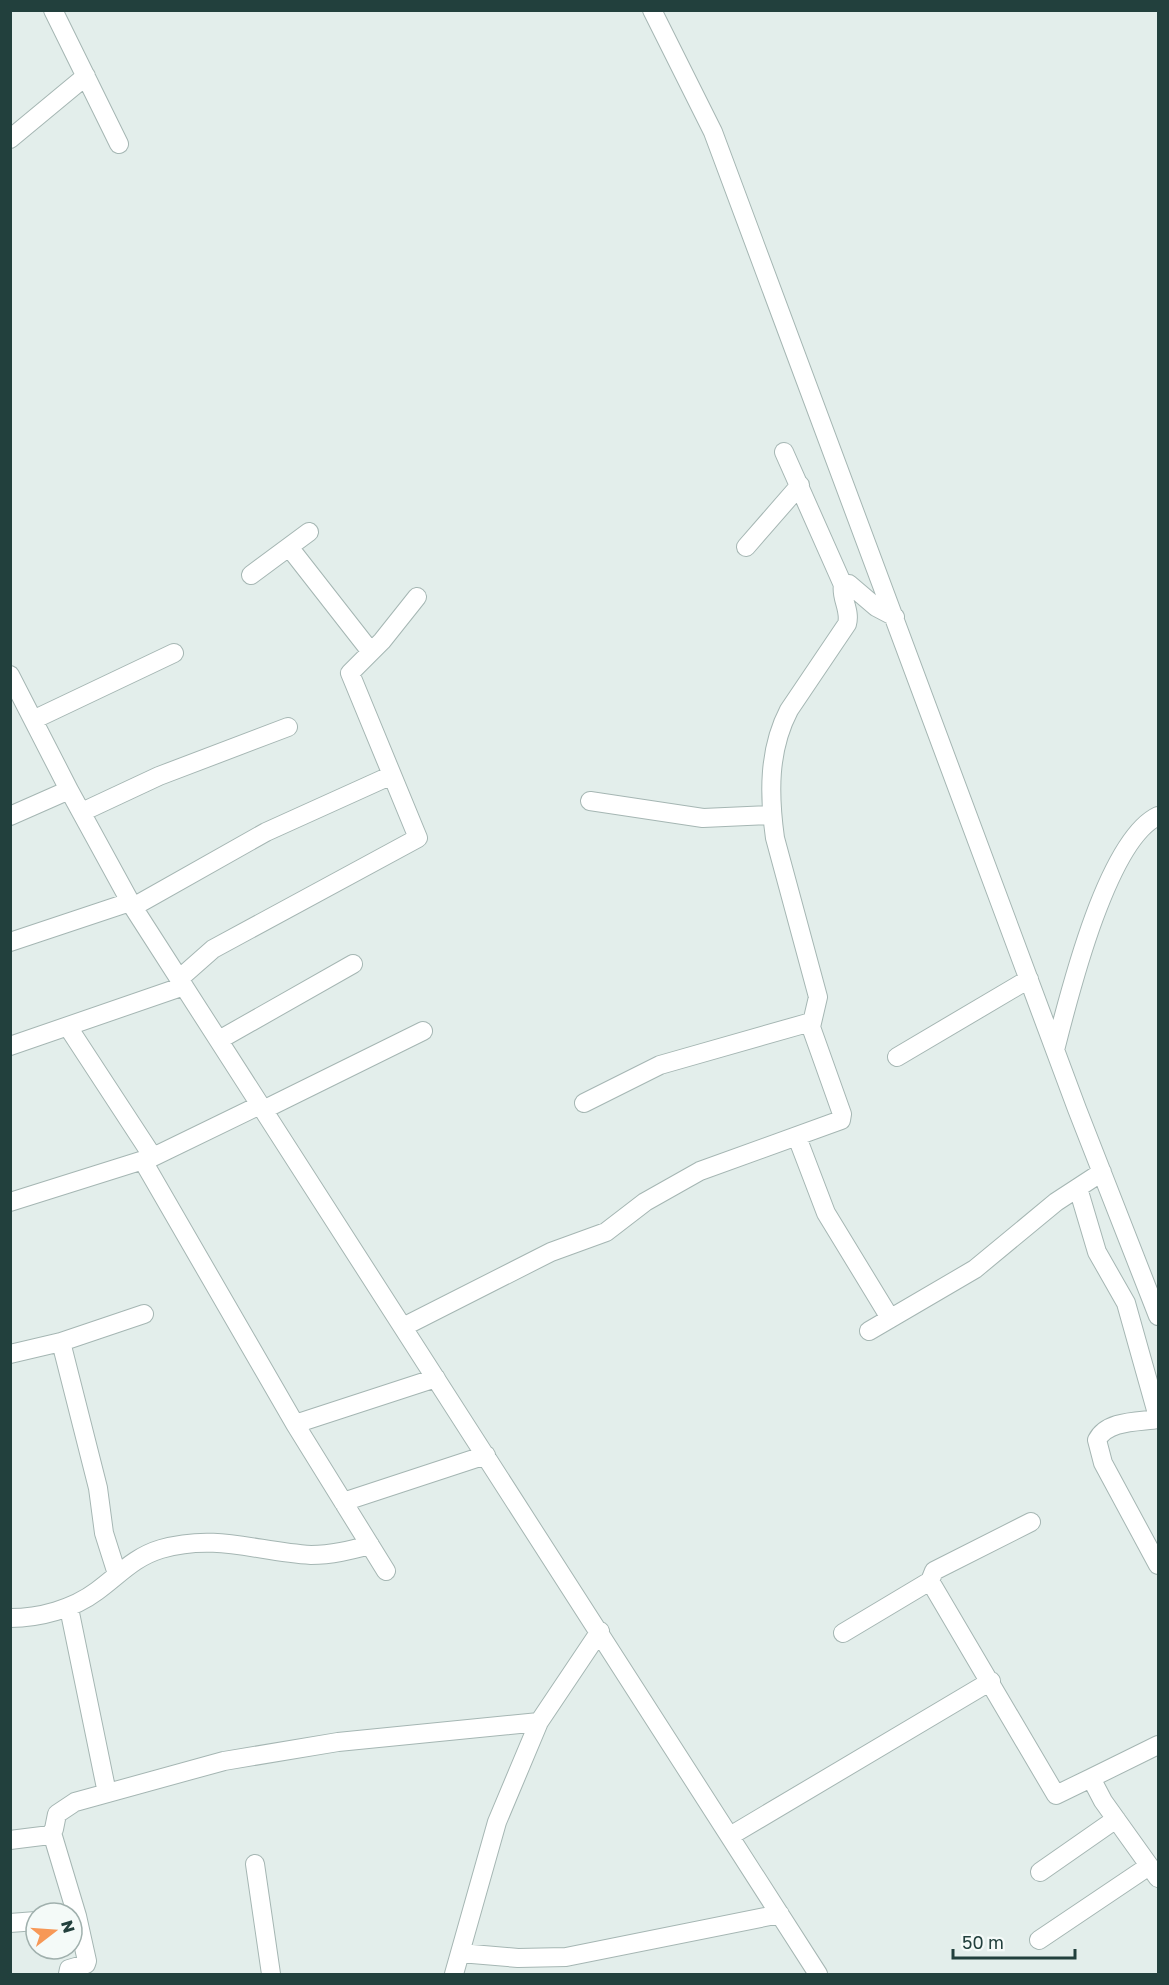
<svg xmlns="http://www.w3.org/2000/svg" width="1169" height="1985" font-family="'Golos Text',sans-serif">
  <rect width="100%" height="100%" fill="#e3eeeb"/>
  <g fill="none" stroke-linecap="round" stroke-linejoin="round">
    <g stroke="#a5b6b3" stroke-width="20">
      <path id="minor" d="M53 10 119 144
        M652 10 713 132 1077 1109 1158 1316
        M10 139 86 76
        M784 452 843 585
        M289 547 371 652
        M746 547 800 485
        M251 575 309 532
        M10 675 69 790 10 816
        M33 720 174 653
        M69 790 133 907 818 1974
        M590 801 703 818 772 815
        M82 812 159 776 288 727
        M133 907 266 832 392 775
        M10 942 130 902
        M179 979 213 949 418 838 350 673 382 641 417 597
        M68 1027 153 1157
        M219 1040 353 964
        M10 1046 184 986
        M1055 1050C1069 995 1107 840 1158 816
        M897 1057 1029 979
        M584 1103 660 1065 811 1022
        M263 1110 423 1031
        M797 1137 826 1213 890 1318
        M143 1161 295 1424 386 1571
        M1078 1188 1097 1252 1126 1303 1158 1417
        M10 1202 153 1157 260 1105
        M403 1327 551 1252 606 1232 645 1202 700 1171 841 1120 842 1114 811 1027 818 997 775 838C769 795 768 750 789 710L847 624C851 610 840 597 843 585L849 584 876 607 895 617
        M869 1331 975 1269 1056 1202 1102 1172
        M61 1342 98 1488 104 1533 117 1574
        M10 1354 61 1342 144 1314
        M1158 1419C1139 1422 1107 1420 1097 1440L1103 1463 1158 1565
        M295 1424 436 1378
        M343 1502 486 1455
        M1031 1522 934 1571 930 1581 1056 1795 1091 1778
        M69 1608 107 1793
        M10 1618C40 1618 73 1609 97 1591 119 1575 134 1557 161 1549 217 1533 257 1552 311 1555 332 1555 351 1550 370 1545
        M843 1633 930 1581
        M1158 1745 1091 1778 1103 1801 1158 1878
        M52 1833 77 1916 87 1961 86 1964 69 1969 68 1974
        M730 1836 991 1681
        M10 1840 50 1835 54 1829 57 1814 75 1802 224 1761 338 1742 539 1722
        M255 1864 271 1974
        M1040 1872 1116 1819
        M10 1923 36 1921
        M1039 1940 1149 1866
        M460 1953 518 1958 566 1957 780 1914
        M454 1974 497 1822 539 1722 600 1631"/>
    </g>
    <use href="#minor" stroke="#fff" stroke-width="18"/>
  </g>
  <rect width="1169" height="1985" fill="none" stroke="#22403d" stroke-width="24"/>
  <g transform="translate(54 1931) rotate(73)"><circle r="28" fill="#f4faf8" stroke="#a0b0ad" stroke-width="1.5"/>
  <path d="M0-4.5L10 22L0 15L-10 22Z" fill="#f79857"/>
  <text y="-9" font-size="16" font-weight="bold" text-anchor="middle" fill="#22403d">N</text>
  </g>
  <path d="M953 1949v9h122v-9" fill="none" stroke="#22403d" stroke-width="3"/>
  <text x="962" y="1949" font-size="18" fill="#22403d" stroke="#f4faf8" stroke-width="4.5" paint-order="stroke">50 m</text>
</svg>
